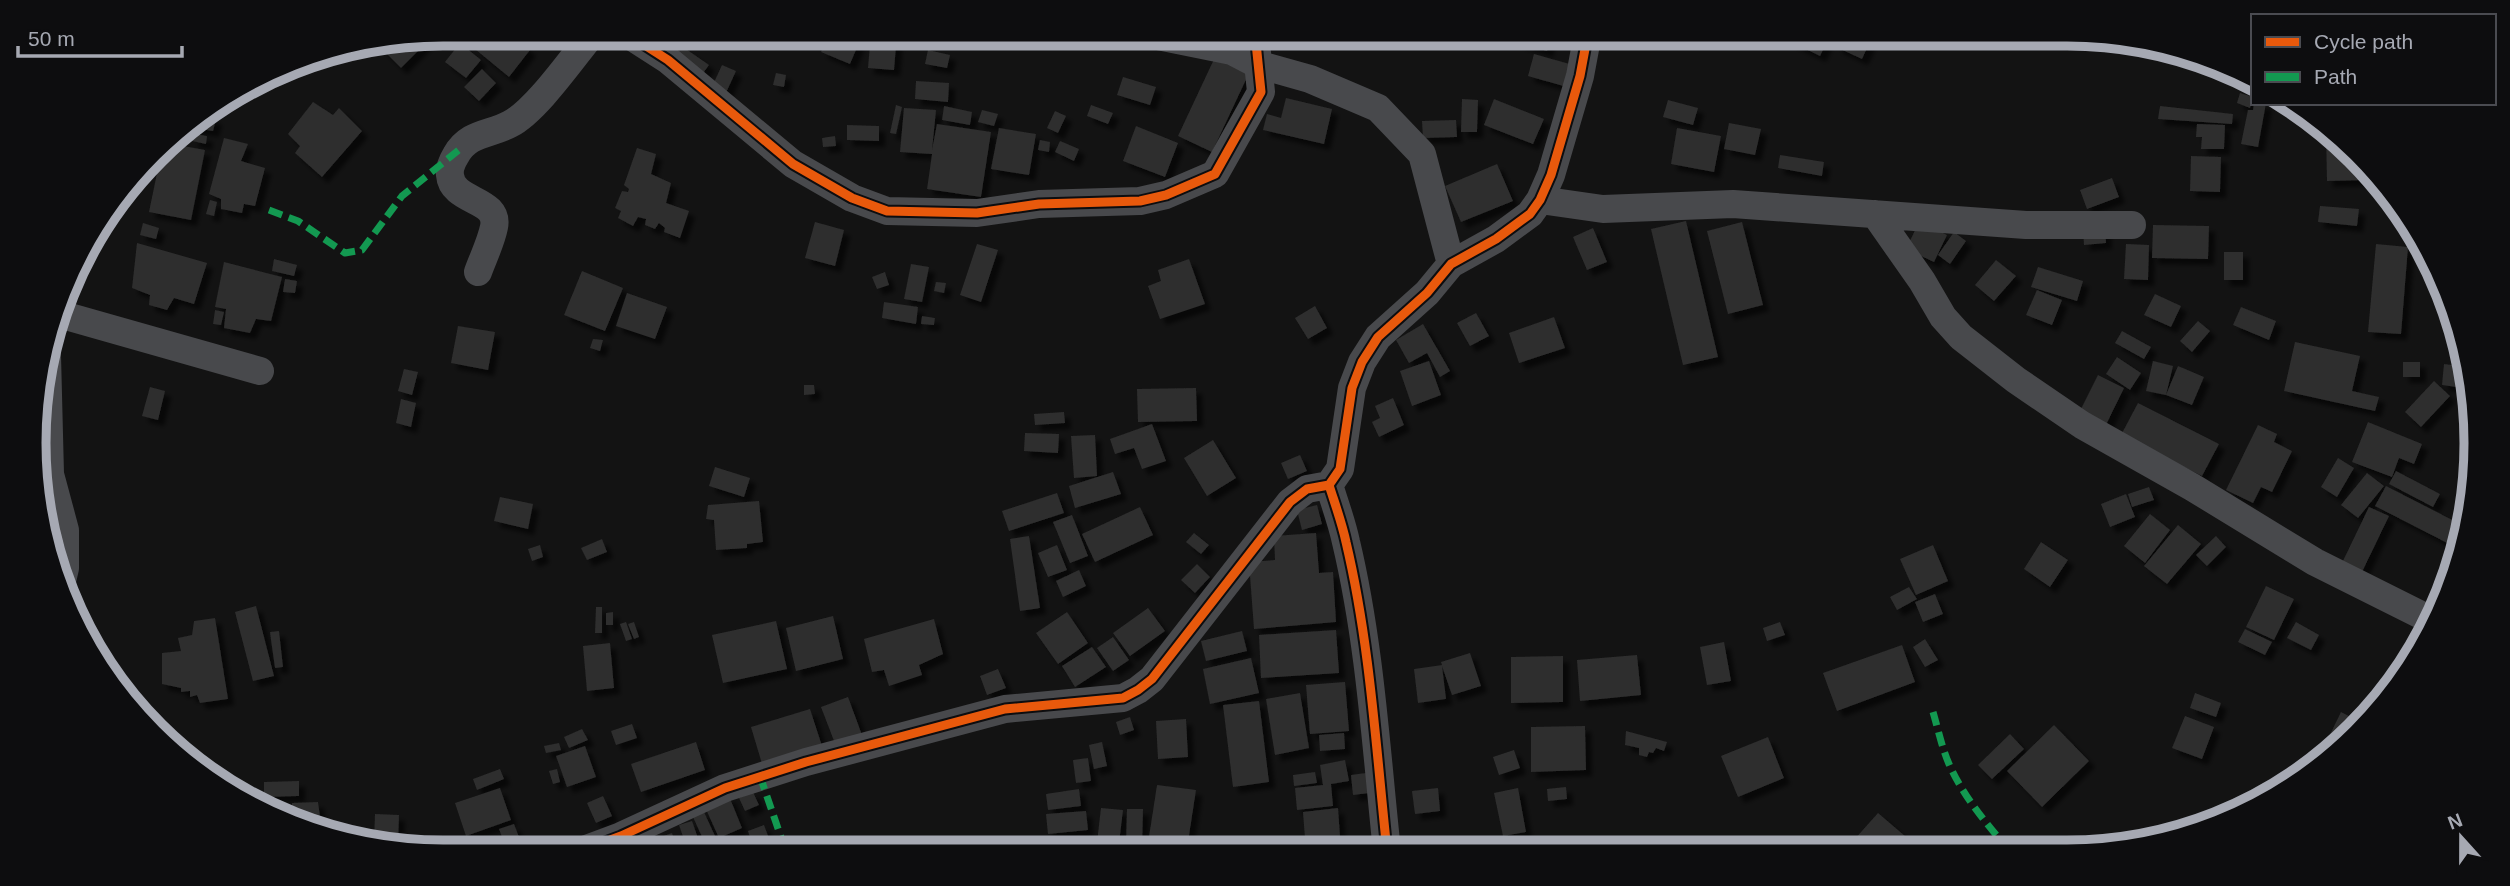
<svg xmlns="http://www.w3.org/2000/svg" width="2510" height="886" font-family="Helvetica,sans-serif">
  <defs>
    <filter id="shadow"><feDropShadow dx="6" dy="6" stdDeviation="2" flood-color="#0009"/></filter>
  </defs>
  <rect width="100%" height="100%" fill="#131313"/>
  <path fill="#2e2e2e" filter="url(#shadow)" d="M488 33H509L530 50 509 77 475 49Z
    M829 33H863L850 64 821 52Z
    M871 33H897L894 70 868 68Z
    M1514 33H1552L1547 51 1512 41Z
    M1773 33H1831L1820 56Z
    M1843 33H1874L1862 59 1836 47Z
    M434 35 401 68 382 49 385 45Z
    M673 40 709 65 701 76 665 51Z
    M460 43 481 60 466 78 445 62Z
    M928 50 950 55 947 68 925 64Z
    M1534 54 1573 65 1567 87 1528 76Z
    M1216 55 1250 71 1212 152 1178 136Z
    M722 65 736 71 725 95 711 89Z
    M482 69 496 83 479 101 464 87Z
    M776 73 786 75 784 87 773 85Z
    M1123 77 1156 87 1150 105 1117 95Z
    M916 81 949 83 948 102 915 99Z
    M2240 93 2253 97 2250 108 2237 103Z
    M1286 98 1332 109 1324 144 1263 130 1267 114 1281 118Z
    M1462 99 1478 100 1477 132H1461Z
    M1494 99 1544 119 1533 144 1484 125Z
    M1668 100 1698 108 1693 125 1663 117Z
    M313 102 333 115 339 108 362 131 322 177 295 153 300 146 288 134Z
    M2254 103H2266L2258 147 2241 144 2248 110H2253Z
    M896 105 902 107 896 134 890 133Z
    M1091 105 1113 113 1108 124 1087 116Z
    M944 106 972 112 970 125 942 120Z
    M2160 106 2233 114 2232 124 2158 119Z
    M904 108 936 110 932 150 937 124 991 132 981 197 927 189 932 154 900 152Z
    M982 110 998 114 994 126 978 122Z
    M1055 111 1066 116 1058 133 1047 128Z
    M203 116 216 119 213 131 186 127Z
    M1456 120 1457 137 1423 138 1422 121Z
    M1729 123 1761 129 1755 155 1724 149Z
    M2197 124 2225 125 2224 149H2201L2202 137H2196Z
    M847 125 879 126V141L847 140Z
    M1136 126 1178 143 1165 177 1123 161Z
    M999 128 1036 134 1029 175 991 169Z
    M1677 128 1721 136 1714 172 1671 164Z
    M2326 129 2367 176V180L2327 181Z
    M194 134 207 136 206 144 192 141Z
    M835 136 836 146 823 147 822 138Z
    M224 138 248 144 241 161 265 168 255 206 244 204 242 213 221 209V199L209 194Z
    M1040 140 1050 142 1049 152 1038 150Z
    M1060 141 1079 149 1074 161 1055 152Z
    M167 143 205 150 191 220 149 212 162 149Z
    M637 148 656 154 651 174 671 183 666 203 689 211 680 238 664 232 665 228 659 223 655 229 645 225 646 219 638 217 633 226 618 218 621 211 615 208 622 191 628 192 629 189 624 185Z
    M1780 155 1824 162 1822 176 1778 168Z
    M2191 156 2221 157 2220 192 2190 191Z
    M1497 164 1513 201 1461 222 1445 186Z
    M2112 178 2119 197 2087 209 2080 190Z
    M210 200 217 202 214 216 206 214Z
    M2320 206 2359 209 2357 226 2318 222Z
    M1686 221 1718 357 1683 365 1651 229Z
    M815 222 844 230 835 266 805 258Z
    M1742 222 1763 305 1728 314 1707 231Z
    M1919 222 1947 235 1934 262 1906 249Z
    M143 223 159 228 156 239 140 235Z
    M2153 225 2209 226 2208 259 2152 258Z
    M1593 228 1607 262 1587 270 1573 237Z
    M2105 228 2106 243 2084 245 2083 230Z
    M1954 232 1966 241 1950 264 1938 255Z
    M137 243 207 263 194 304 174 298 167 310 149 305 150 295 132 288Z
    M977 244 998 250 981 302 960 295Z
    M2126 244 2149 245 2148 280 2124 279Z
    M2376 244 2408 247 2401 334 2368 332Z
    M2224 252H2243V280H2224Z
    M274 259 297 265 294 276 272 271Z
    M1189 259 1205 304 1160 319 1148 286 1161 281 1158 270Z
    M1996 260 2016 276 1994 301 1975 285Z
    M224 262 282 277 271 321 256 319 250 333 224 328 226 309 215 307Z
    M911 264 929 267 922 302 904 299Z
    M2038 267 2083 281 2077 301 2031 287Z
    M582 271 623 288 605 331 564 315Z
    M885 272 889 285 877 289 872 277Z
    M285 279 297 281 295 293 283 292Z
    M936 282 946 283 944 293 934 291Z
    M2037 290 2062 300 2052 325 2026 315Z
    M627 293 667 307 655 339 616 326Z
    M2155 294 2181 306 2171 327 2144 315Z
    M884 302 918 307 916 324 882 318Z
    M1315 306 1327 328 1308 339 1295 318Z
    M2241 307 2276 321 2269 340 2233 325Z
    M215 310 224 312 221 325 213 324Z
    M1476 313 1489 336 1470 346 1457 323Z
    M922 316 935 318 934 325 921 324Z
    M1554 317 1565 348 1519 363 1509 333Z
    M2198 321 2210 331 2192 352 2180 341Z
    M1423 324 1450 371 1440 377 1427 353 1409 363 1396 340Z
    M458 326 495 332 488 370 451 363Z
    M2122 331 2151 347 2144 359 2115 343Z
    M593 339 603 340 600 351 590 348Z
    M2295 342 2360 356 2352 391 2379 397 2375 411 2284 391Z
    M2117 357 2141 373 2130 390 2106 374Z
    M1429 361 1441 395 1412 406 1400 371Z
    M2153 361 2173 366 2166 395 2146 391Z
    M2403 362H2420V377H2403Z
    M2444 364 2466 367 2463 388 2442 385Z
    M2178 366 2204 377 2192 405 2166 395Z
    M404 369 418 372 412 395 398 391Z
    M2098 375 2124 388 2102 433 2076 419Z
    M2434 381 2450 396 2421 427 2405 412Z
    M804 385H814L815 394 804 395Z
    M150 387 165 391 158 420 142 416Z
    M1196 388 1197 421 1138 422 1137 389Z
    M1393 398 1404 425 1379 437 1372 422 1380 418 1375 406Z
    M401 399 416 403 411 427 396 423Z
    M2138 403 2219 444 2202 476 2121 435Z
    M1064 412 1065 423 1035 425 1034 414Z
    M2368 422 2422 444 2414 464 2399 458 2392 477 2352 462Z
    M1152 424 1166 461 1142 469 1134 448 1115 454 1110 439Z
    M2258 425 2277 434 2274 442 2292 451 2272 492 2261 487 2253 503 2226 490Z
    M1025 433 1059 434 1058 453 1024 451Z
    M1095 435 1097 476 1074 478 1071 436Z
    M1213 440 1236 478 1207 496 1184 458Z
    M1300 455 1307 471 1288 479 1281 463Z
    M2338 458 2354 468 2337 497 2321 487Z
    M715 467 750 478 744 497 709 486Z
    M2396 471 2440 494 2433 507 2389 484Z
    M1113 472 1121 494 1075 508 1069 486Z
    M2367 473 2384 486 2358 518 2341 505Z
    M2386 486 2464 526V535L2457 548 2375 506Z
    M2149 487 2154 500 2132 507 2128 494Z
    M1057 493 1064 513 1009 531 1002 511Z
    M2126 494 2135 517 2110 527 2101 504Z
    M500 497 533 504 528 529 494 521Z
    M759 501 763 542 747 544V548L716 550 714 520 706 519 708 505Z
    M1317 505 1322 524 1302 530 1297 510Z
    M1140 507 1153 535 1095 562 1082 534Z
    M2369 507 2389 516 2361 574 2341 565Z
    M2150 514 2170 530 2145 563 2124 546Z
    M1072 515 1088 556 1070 563 1053 522Z
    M2178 525 2201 544 2167 584 2144 566Z
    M1194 533 1209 545 1201 554 1186 542Z
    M1316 533 1319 573 1333 572 1336 622 1254 629 1249 562 1275 560 1274 536Z
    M1029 536 1040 608 1020 611 1010 539Z
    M2216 536 2226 547 2207 566 2196 555Z
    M602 539 607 552 587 560 581 548Z
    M2041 542 2068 560 2050 587 2024 569Z
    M540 545 543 557 532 561 528 549Z
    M1057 545 1067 570 1048 577 1038 553Z
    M1933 545 1948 581 1916 595 1900 559Z
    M1197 564 1210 577 1195 593 1181 580Z
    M1079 570 1086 586 1063 597 1056 581Z
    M2266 586 2294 599 2274 640 2246 627Z
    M1909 587 1917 599 1897 610 1890 597Z
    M1935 594 1943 614 1923 622 1915 602Z
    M256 606 274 676 253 681 235 612Z
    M596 607H602V633H595Z
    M1148 608 1165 631 1130 656 1113 633Z
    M613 612V625H606V613Z
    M1067 612 1088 643 1058 664 1036 633Z
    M833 616 843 659 796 671 786 628Z
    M215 618 228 699 200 703 197 695 190 697V691L181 692V688L162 684V653L181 651 178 638 192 635 194 621Z
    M934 619 943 654 919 665 922 675 889 686 884 670 872 672 864 639Z
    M776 621 787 669 723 683 712 635Z
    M626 622 632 639 626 641 620 624Z
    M634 622 639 637 634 639 628 624Z
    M1780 622 1785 635 1767 641 1763 628Z
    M2296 622 2319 635 2311 650 2287 638Z
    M2245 629 2272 642 2265 655 2238 642Z
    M1336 630 1339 673 1261 678 1259 635Z
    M279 631 283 667 275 668 270 632Z
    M1242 631 1247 651 1206 661 1201 641Z
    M1113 637 1129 660 1113 671 1097 648Z
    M1925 639 1938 660 1925 667 1913 647Z
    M1724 642 1731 681 1707 685 1700 647Z
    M610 643 614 688 587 691 583 646Z
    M1902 645 1915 682 1837 711 1823 673Z
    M1092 647 1106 667 1075 687 1062 666Z
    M1470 653 1481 686 1452 695 1442 666 1446 699 1418 703 1414 669 1442 665 1441 662Z
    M1637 655 1641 695 1580 701 1577 660Z
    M1563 656V702L1511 703V657Z
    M1251 658 1259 693 1210 704 1203 669Z
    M998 669 1006 688 987 695 980 676Z
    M1345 682 1349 731 1310 734 1306 685Z
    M1300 693 1309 748 1275 755 1266 699Z
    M2195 693 2221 703 2216 717 2190 708Z
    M848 697 862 735 836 746 821 707Z
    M1259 701 1269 782 1233 787 1223 705Z
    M810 709 823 749 763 767 751 727Z
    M2341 712 2361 722 2335 752 2324 747Z
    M2185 716 2214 727 2202 759 2172 748Z
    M1130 717 1134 730 1120 735 1116 722Z
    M1186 719 1188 757 1158 759 1156 721Z
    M632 724 637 738 616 745 611 731Z
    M2054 725 2089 761 2042 807 2007 771Z
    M1585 726 1586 770 1531 772V727Z
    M582 729 588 740 569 748 564 737Z
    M1626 731 1667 742 1664 751 1656 748 1653 753 1649 752 1647 757 1639 755V748L1625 745Z
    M1344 733 1345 749 1320 751 1319 735Z
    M2010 734 2024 749 1992 779 1978 765Z
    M1768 737 1784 778 1738 797 1721 756Z
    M696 742 705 770 641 792 631 764Z
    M1102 742 1107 766 1094 769 1089 745Z
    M559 743 561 750 546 753 544 746Z
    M585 746 596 777 567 787 556 756Z
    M1514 750 1520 768 1499 775 1493 757Z
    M1088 758 1091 781 1076 783 1073 760Z
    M1345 760 1349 781 1331 784 1333 806 1297 810 1295 788 1323 785 1320 765Z
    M500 769 504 779 477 790 473 779Z
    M557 769 560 782 553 784 549 771Z
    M1315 772 1317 783 1294 786 1293 775Z
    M1366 773 1369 793 1353 795 1351 775Z
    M299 781V796L264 797V782Z
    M1157 785 1196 790 1188 842 1149 837Z
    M1566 787 1567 799 1548 801 1547 789Z
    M500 788 511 820 466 836 455 803Z
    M1438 788 1440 811 1415 814 1412 791Z
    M1518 788 1526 832 1503 836 1494 793Z
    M1079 789 1081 806 1048 810 1046 794Z
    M753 792 759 805 745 811 739 798Z
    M603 796 612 816 596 823 587 803Z
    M729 796 742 828 719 838 705 807Z
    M318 802 322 832 288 817 292 816V803Z
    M1101 808 1123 810 1118 851H1096Z
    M1338 808 1341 851H1306L1303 812Z
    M1127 809H1143L1142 847H1126Z
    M1086 811 1088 830 1048 834 1046 814Z
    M704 812 720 847 709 852 693 817Z
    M1878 813 1913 843 1907 850H1845Z
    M375 814 399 815 398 843 374 842Z
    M692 821 700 844 687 848 679 825Z
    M514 824 522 845 507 850 499 829Z
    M764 825 774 852H755L748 831Z
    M672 833 676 845 663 850 658 838Z
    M1091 836V851H1046L1045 839Z
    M737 843 741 852H715Z
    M1167 843 1180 845 1179 851H1166Z"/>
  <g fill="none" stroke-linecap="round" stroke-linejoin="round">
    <path stroke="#48494c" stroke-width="28" d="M626 33 668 60 793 164 852 198 887 211 977 213 1039 204 1140 201 1166 195 1215 174 1261 92 1255 33
      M1143 33 1232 51 1257 64 1310 79 1378 108 1422 154 1451 264
      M1540 200 1603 209 1733 204 2026 225H2132
      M1875 214 1922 281 1943 317 1961 337 2016 380 2082 425 2192 487 2315 562 2433 621
      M478 272C483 258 491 242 494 227 500 198 452 203 450 175 449 168 453 160 456 155 469 132 490 135 510 124 536 111 573 57 593 33
      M59 317 66 316 260 371
      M47 355 50 474 65 530V568L62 581
      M1387 851C1376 748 1370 643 1346 542 1342 523 1335 504 1329 485L1340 469 1352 388 1362 362 1378 337 1427 293 1451 264 1496 239 1530 214 1540 200 1551 175 1580 76 1588 33
      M578 852 621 836 725 788 806 762 1005 709 1123 698 1138 690 1152 679 1290 502 1307 489 1329 485"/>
    <path stroke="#139951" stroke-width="7" stroke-dasharray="14 7" stroke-linecap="butt" d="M269 210 298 221 345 253 362 250 402 196 460 149
      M1933 712C1938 729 1942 748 1949 764 1963 796 1986 823 2008 849
      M760 776 786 852"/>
    <g stroke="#0d0d0f" stroke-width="13">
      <path id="cycleway" d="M626 33 668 60 793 164 852 198 887 211 977 213 1039 204 1140 201 1166 195 1215 174 1261 92 1255 33
        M1387 851C1376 748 1370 643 1346 542 1342 523 1335 504 1329 485L1340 469 1352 388 1362 362 1378 337 1427 293 1451 264 1496 239 1530 214 1540 200 1551 175 1580 76 1588 33
        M578 852 621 836 725 788 806 762 1005 709 1123 698 1138 690 1152 679 1290 502 1307 489 1329 485"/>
    </g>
    <use href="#cycleway" stroke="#e8590c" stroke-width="9"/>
  </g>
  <path d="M0 0H2510V886H0ZM443 46H2067A397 397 0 0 1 2464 443V443A397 397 0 0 1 2067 840H443A397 397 0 0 1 46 443V443A397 397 0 0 1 443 46Z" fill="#0d0d0f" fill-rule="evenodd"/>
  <path fill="none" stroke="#a6a9b3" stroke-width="9" d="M443 46H2067A397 397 0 0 1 2464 443V443A397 397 0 0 1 2067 840H443A397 397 0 0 1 46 443V443A397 397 0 0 1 443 46Z"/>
  <rect x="2251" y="14" width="245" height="91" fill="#0d0d0f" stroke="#4a4b51" stroke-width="2"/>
  <rect x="2265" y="37" width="35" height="10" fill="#e8590c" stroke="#4a4b51" stroke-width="2"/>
  <text x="2314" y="49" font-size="21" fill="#a6a9b3">Cycle path</text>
  <rect x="2265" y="72" width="35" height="10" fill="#139951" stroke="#4a4b51" stroke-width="2"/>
  <text x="2314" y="84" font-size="21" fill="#a6a9b3">Path</text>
  <g transform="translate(2461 837) rotate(339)" stroke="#0d0d0f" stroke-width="5" paint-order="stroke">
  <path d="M0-5L12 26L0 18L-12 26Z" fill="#a6a9b3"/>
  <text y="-10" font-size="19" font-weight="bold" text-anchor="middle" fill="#a6a9b3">N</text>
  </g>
  <path d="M18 46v10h164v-10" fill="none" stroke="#a6a9b3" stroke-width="3.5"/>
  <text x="28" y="46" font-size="21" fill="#a6a9b3" stroke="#0d0d0f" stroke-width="5" paint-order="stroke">50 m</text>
</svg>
